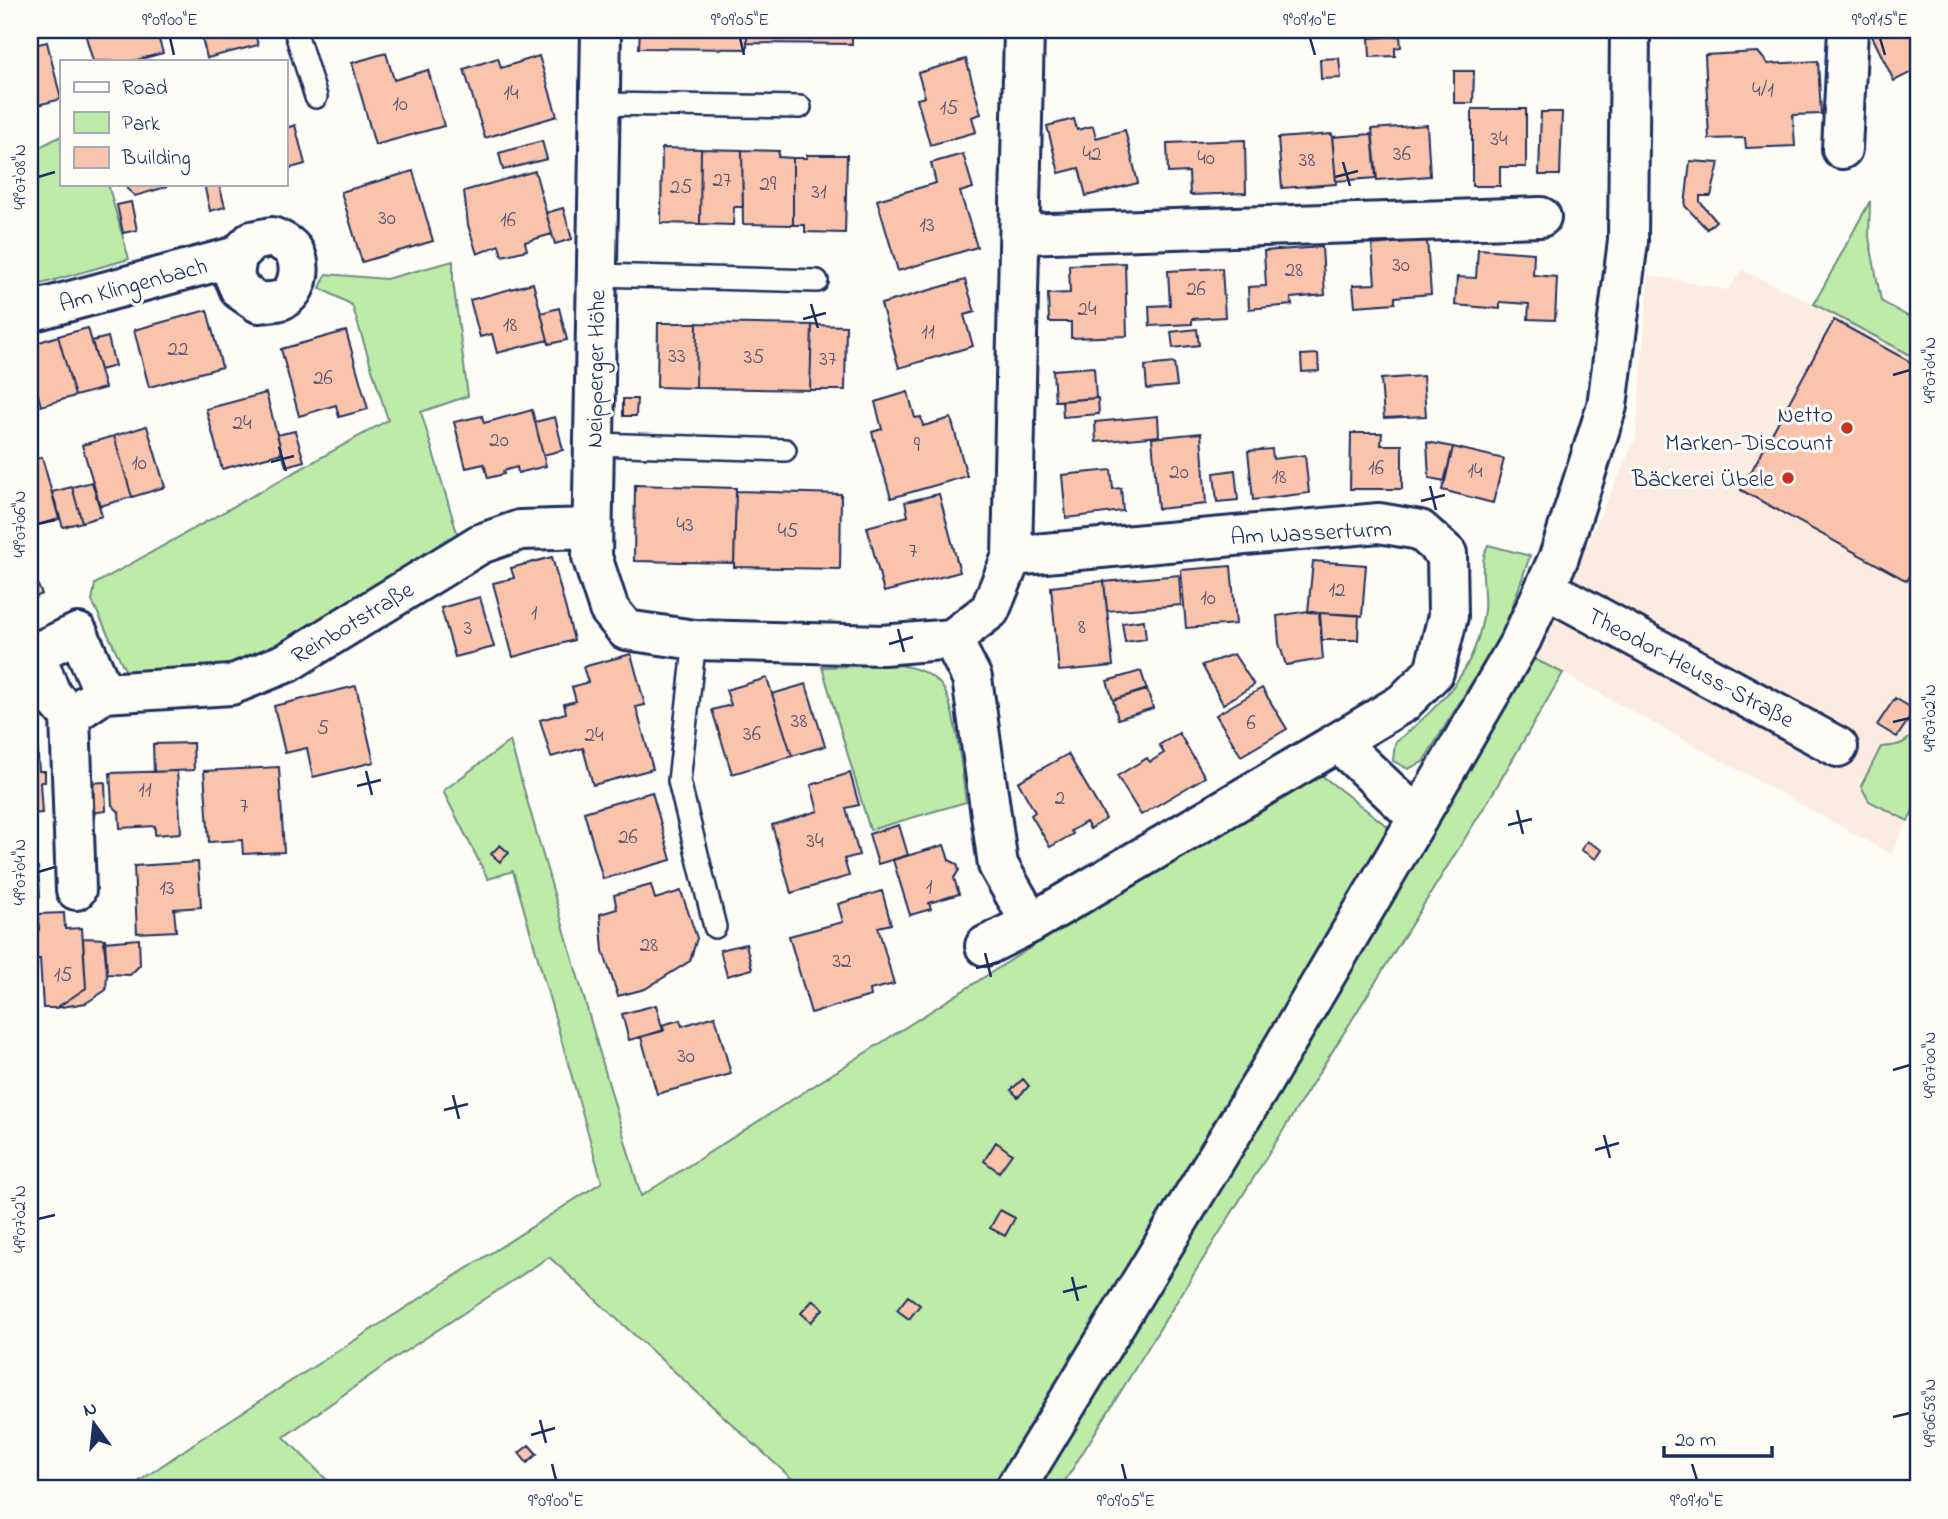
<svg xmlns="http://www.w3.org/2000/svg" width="1948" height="1519" font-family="'Indie Flower',sans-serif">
  <rect width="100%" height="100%" fill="#fdfcf7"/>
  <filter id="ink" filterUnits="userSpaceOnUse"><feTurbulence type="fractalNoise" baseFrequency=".0143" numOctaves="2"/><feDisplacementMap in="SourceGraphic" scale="14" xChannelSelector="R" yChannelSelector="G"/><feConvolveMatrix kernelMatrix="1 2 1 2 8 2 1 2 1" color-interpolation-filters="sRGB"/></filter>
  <g filter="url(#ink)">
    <path fill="#fcebe0" d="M1742 270 1814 304 1829 275 1918 322V800L1891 854 1563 673 1534 659 1636 438 1649 275 1728 290Z"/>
    <path fill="#bfeba8" stroke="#6d8d83" stroke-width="2" d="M61 136V184H108L129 259 30 287V152Z
      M1870 201 1869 237 1881 301 1918 322V359L1814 304Z
      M453 261V281L468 396 421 412 458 536 271 653 219 669 128 676 92 601 95 584 388 420 352 305 320 288 326 274 386 279Z
      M1488 545 1530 556 1504 630 1423 762 1408 769 1393 761 1395 743C1441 704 1476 673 1484 610 1486 588 1478 565 1488 545Z
      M1534 659 1563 673 1490 798 1060 1489H803L549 1257 395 1358 284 1437 336 1489H128L199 1440 602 1182 513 871 488 879 443 791 510 741 641 1196 1312 768 1414 847Z
      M900 665C915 668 929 672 940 684 956 700 962 777 966 802L870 830 822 667Z
      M1918 726V800L1908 821 1869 801 1861 786 1881 747C1901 746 1908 743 1918 726Z"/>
    <path fill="#fac3ac" stroke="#1b2f5e" stroke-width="2" d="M84 30H156L163 53 133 61H93Z
      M200 30H254L258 45 207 58Z
      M640 30H747V49L639 48Z
      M747 30H852V44L747 43Z
      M1869 30H1918V69L1894 81Z
      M1400 36 1401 47 1395 48V56L1370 57 1369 38Z
      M47 42 61 99 30 107V46Z
      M1758 52 1768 64 1818 61 1821 114 1793 115 1795 146 1746 148 1745 138 1709 139 1705 55Z
      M386 53 394 80 428 70 444 126 375 145 352 63Z
      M539 56 557 116 485 138 464 69 498 58 501 68Z
      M1339 58 1341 78 1321 79 1320 59Z
      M966 59 981 114 972 117 976 132 930 145 917 99 925 97 918 73Z
      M1454 71H1474L1473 103H1454Z
      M1472 109H1526V167H1500V186H1472Z
      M1541 112H1562L1560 175H1539Z
      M1074 119 1077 130 1093 126 1096 138 1125 130 1138 183 1086 196 1079 168 1059 173 1047 126Z
      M295 125 305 164 287 169 285 172V127L286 128Z
      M1427 125 1430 176 1377 180 1372 129Z
      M1332 134 1336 184 1282 188 1278 138Z
      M1372 134 1376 178 1336 181 1332 137Z
      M1245 140 1246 193 1190 195 1189 172 1168 173 1167 143Z
      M542 141 547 159 503 170 499 153Z
      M662 148 701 149 700 224 661 223Z
      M701 149 742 150 743 207H734L733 225 700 224Z
      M742 150 779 151 778 157 793 158V225L743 224Z
      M963 154 973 188 960 192 977 247 898 271 877 200 936 183 931 163Z
      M807 155H847L845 233 805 232V225H793V158H807Z
      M1690 161 1719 163 1711 196H1700V202L1716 221 1707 229 1685 206Z
      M413 171 433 241 362 262 341 192Z
      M535 171 552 234 525 242 527 250 502 256 499 245 477 254 468 225 464 191Z
      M125 184H165L166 187 135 196 127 189Z
      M204 184H219L225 207 210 211Z
      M131 202 137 230 123 233 117 205Z
      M563 208 572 239 555 244 546 213Z
      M1427 240 1431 294 1395 297V303L1355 306 1353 285 1375 284 1372 245Z
      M1322 247 1325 295 1291 298 1292 305 1249 309 1248 287 1266 286 1264 251Z
      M1478 249 1534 253 1533 275 1557 277 1555 320 1528 319 1529 304 1500 302V309L1455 305 1457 277 1476 278Z
      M1125 263 1127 336 1071 338V322H1049L1048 294 1070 293 1069 265Z
      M1222 268 1225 317 1192 319V324L1150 326 1149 306 1170 305 1168 271Z
      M965 280 975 312 964 315 973 346 899 368 881 304Z
      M533 283 548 340 497 353 492 334 480 337 470 300Z
      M559 308 567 340 549 344 541 313Z
      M207 310 222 367 149 387 134 330Z
      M1834 320 1918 366V561L1907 581 1741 490Z
      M658 323H697L696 388 657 387Z
      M697 323 812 325 810 390 696 388Z
      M812 325 846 326 845 390H810Z
      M88 328 105 388 75 396 58 336Z
      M1197 329 1199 345 1173 348 1171 332Z
      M346 331 368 409 339 417 336 405 299 416 281 349Z
      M58 336 75 396 41 406 30 365V345Z
      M108 337 115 366 100 370 92 341Z
      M1318 354 1319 371 1302 372 1301 355Z
      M1174 363 1177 386 1147 389 1145 366Z
      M1094 367 1096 398 1055 401 1053 370Z
      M1423 376 1426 416 1384 418 1381 379Z
      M908 392 915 418 921 417 923 426 951 418 967 476 891 498 872 432 882 429 875 402Z
      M266 393 282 453 222 469 206 409Z
      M1098 398 1099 414 1063 417 1062 401Z
      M623 399H637L636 416H623Z
      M532 410 546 466 518 473 517 467 503 471 504 474 488 478 484 464 466 468 454 422 482 416 484 423Z
      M1158 416 1159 436 1096 442 1095 422Z
      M555 417 563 450 543 455 535 422Z
      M147 426 165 487 132 497 114 436Z
      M295 431 304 461 286 466 277 435Z
      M1201 433 1206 504 1158 509 1152 438Z
      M1351 433H1382L1381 445H1402V489H1350Z
      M114 436 132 497 100 506 82 445Z
      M1427 442 1453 447 1445 481 1429 478Z
      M1453 447 1504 459 1493 503 1442 490Z
      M1272 449 1273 459 1305 455 1309 493 1253 500 1248 451Z
      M42 457 59 519 30 527V461Z
      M1111 470 1113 489 1121 488 1123 511 1066 518 1062 475Z
      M1235 470 1238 500 1217 502 1214 473Z
      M92 482 102 516 82 522 72 487Z
      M635 485 736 488 734 563 634 561Z
      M72 487 82 522 63 527 52 492Z
      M736 491 841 494 840 569 734 567Z
      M939 494 960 572 884 592 867 527 908 516 905 502Z
      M552 557 574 640 513 657 493 583 514 578 511 568Z
      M1313 561 1366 565 1362 616 1308 612Z
      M1231 566 1236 624 1186 628 1181 570Z
      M30 569 42 594 30 600Z
      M1179 575 1181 605 1107 611 1104 582Z
      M1104 581 1113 666 1059 671 1051 587Z
      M480 597 494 647 455 657 441 608Z
      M1308 611 1319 613 1323 659 1286 665 1279 643 1277 616Z
      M1320 613 1359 615 1358 640H1322Z
      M1144 620 1146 639 1125 642 1122 623Z
      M631 654 645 705 636 707 653 769 593 785 583 748 551 757 540 720 566 713 564 704 576 701 572 687 588 682 583 667Z
      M1234 654 1254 685 1223 704 1202 665Z
      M1141 671 1147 690 1113 700 1107 681Z
      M767 678 792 756 732 774 712 710 731 705 726 690Z
      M806 684 825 746 792 756 772 694Z
      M356 686 374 762 313 777 307 748 285 753 274 706Z
      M1262 688 1287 729 1241 756 1216 715Z
      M1147 689 1153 708 1118 719 1113 700Z
      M1895 698 1915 710 1897 737 1877 725Z
      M1179 733 1205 777 1141 815 1117 776 1147 758 1150 762 1164 753 1159 745Z
      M30 742H37L39 771H45V782H40L42 813 30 814Z
      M193 743 194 770 154 772 153 744Z
      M1068 754 1106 819 1090 829 1086 822 1071 831 1073 834 1050 847 1031 815 1035 812 1018 782Z
      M279 767 284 852 243 854 242 840 209 842 204 771Z
      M177 771 181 833 155 835V826L120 828 119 812 112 805 110 773Z
      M850 773 859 805 846 808 859 855 844 859 849 876 791 893 772 825 818 811 811 785Z
      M105 782 106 811 91 813 89 783Z
      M652 792 671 860 603 879 584 812Z
      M899 825 908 855 878 864 869 834Z
      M1587 841 1602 850 1596 859 1581 850Z
      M500 845 509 853 500 862 491 854Z
      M944 845 949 860 957 864 959 870 954 878 959 894 929 903 931 909 910 915 893 860Z
      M30 848H35V866L38 867 40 897 30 898Z
      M198 862 201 907 174 909 176 931 137 933 134 866Z
      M651 885 655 899 681 891 697 938 690 961 645 989 618 996 603 951 600 914 617 909 614 895Z
      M882 891 891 924 878 927 894 984 870 990 871 996 811 1013 789 936 843 922 838 904Z
      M64 913 65 929 82 928 86 988 56 1008H43L40 959H30V931L39 930 38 914Z
      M83 938 105 939 107 974 106 990 86 1003 56 1008 86 988Z
      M139 939 140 965 130 975 107 974 104 942Z
      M746 944 752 969 727 976 720 950Z
      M656 1005 663 1031 629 1040 622 1014Z
      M715 1016 731 1074 657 1094 641 1037 664 1030 662 1025 680 1020 682 1026Z
      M1023 1079 1029 1086 1018 1097 1011 1090Z
      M996 1142 1012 1154 999 1172 984 1161Z
      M1000 1210 1015 1218 1005 1236 990 1228Z
      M908 1296 920 1305 909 1319 897 1310Z
      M813 1300 823 1309 811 1322 801 1313Z
      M529 1445 537 1454 527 1463 519 1453Z"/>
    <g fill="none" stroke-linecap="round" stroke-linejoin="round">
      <g stroke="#1b2f5e" stroke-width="26">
        <path id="lane" d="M295 30 316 97
          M600 104 800 107
          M597 275 817 281
          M593 444 785 450
          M695 640 679 781 715 927"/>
      </g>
      <g stroke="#1b2f5e" stroke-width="44">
        <path id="street" d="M601 30 592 557 609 609 626 630 695 640 883 645 952 639
          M1024 30 1012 556 990 610 952 639 972 678 998 865 1031 923 1338 742 1418 818
          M1842 149 1848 30
          M1020 234 1541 217
          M272 237C279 240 285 242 291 248 304 261 300 292 281 300 275 302 266 302 259 303L240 290 234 276 237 256 252 241Z
          M30 312 237 256
          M1012 556 1379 523 1420 530 1447 554 1448 616 1434 672 1403 703 1338 742
          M1545 588 1838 747
          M70 716 51 694 35 653 78 633 104 693
          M76 890 70 716 104 693 231 685 288 662 480 544 520 530 592 528
          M985 946 1031 923"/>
      </g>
      <g stroke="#1b2f5e" stroke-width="44">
        <path id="secondary" d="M1015 1489 1264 1080 1418 818 1521 640 1559 557 1607 406 1628 241 1630 30"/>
      </g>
      <use href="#lane" stroke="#fdfcf7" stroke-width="21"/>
      <use href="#street" stroke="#fdfcf7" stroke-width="38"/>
      <use href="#secondary" stroke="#fdfcf7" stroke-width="38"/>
    </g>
  </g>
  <path fill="none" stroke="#1b2f5e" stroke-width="2.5" d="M170 38 174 55M740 38 744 55M1310 38 1315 55M1880 38 1885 55M1343 162 1350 186M38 177 55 172M1335 177 1358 171M811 304 818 328M803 319 826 313M1893 375 1910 370M279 447 286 471M271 462 294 456M1430 486 1436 510M1421 501 1445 495M38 524 55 520M898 629 904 652M889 644 913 637M1893 722 1910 718M366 771 372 795M357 786 381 780M1517 810 1523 834M1508 825 1532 819M38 872 55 867M985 953 991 977M976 968 1000 962M1893 1070 1910 1065M453 1095 459 1119M444 1110 468 1104M1604 1135 1610 1158M1595 1150 1619 1143M38 1219 55 1215M1072 1277 1078 1301M1063 1292 1087 1286M1893 1417 1910 1413M540 1420 546 1443M531 1435 555 1428M552 1464 556 1480M1122 1464 1126 1480M1692 1464 1697 1480"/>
  <g fill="#c8321e" stroke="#fdfcf7" stroke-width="2.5">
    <circle cx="1847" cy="428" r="7"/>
    <circle cx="1788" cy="478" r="7"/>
  </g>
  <g text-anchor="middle" stroke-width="6" stroke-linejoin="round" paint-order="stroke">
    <g font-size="21" fill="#535472">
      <text x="1763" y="96">4/1</text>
      <text x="511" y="99">14</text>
      <text x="400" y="110">10</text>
      <text x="949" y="114">15</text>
      <text x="1499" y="145">34</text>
      <text x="1092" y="160">42</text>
      <text x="1402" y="160">36</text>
      <text x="1206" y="164">40</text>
      <text x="1307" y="166">38</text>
      <text x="722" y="186">27</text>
      <text x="768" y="190">29</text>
      <text x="681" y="193">25</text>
      <text x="819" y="198">31</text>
      <text x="387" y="224">30</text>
      <text x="508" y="226">16</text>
      <text x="927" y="231">13</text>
      <text x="1401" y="271">30</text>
      <text x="1294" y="276">28</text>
      <text x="1196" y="295">26</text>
      <text x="1087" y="315">24</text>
      <text x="510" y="331">18</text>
      <text x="928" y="338">11</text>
      <text x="178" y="355">22</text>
      <text x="677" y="362">33</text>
      <text x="754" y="363">35</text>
      <text x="828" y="365">37</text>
      <text x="323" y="384">26</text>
      <text x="242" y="429">24</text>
      <text x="499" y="446">20</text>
      <text x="917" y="451">9</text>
      <text x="139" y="469">10</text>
      <text x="1376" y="474">16</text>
      <text x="1475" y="477">14</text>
      <text x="1179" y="478">20</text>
      <text x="1279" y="483">18</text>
      <text x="685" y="531">43</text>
      <text x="788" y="537">45</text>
      <text x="913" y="557">7</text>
      <text x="1337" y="596">12</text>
      <text x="1208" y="604">10</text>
      <text x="534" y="619">1</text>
      <text x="1082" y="633">8</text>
      <text x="468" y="634">3</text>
      <text x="799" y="727">38</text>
      <text x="1251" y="729">6</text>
      <text x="323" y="734">5</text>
      <text x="752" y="740">36</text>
      <text x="594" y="741">24</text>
      <text x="145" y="796">11</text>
      <text x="1060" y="804">2</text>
      <text x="244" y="812">7</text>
      <text x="628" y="843">26</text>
      <text x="815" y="847">34</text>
      <text x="929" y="893">1</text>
      <text x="167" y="894">13</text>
      <text x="649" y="951">28</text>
      <text x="842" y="967">32</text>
      <text x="63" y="981">15</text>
      <text x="686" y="1062">30</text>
    </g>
    <g font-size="24" fill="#1b2f5e" stroke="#fdfcf7">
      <text transform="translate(133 284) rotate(-15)" y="8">Am Klingenbach</text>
      <text transform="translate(595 369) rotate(-89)" y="8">Neipperger Höhe</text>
      <text transform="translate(1311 532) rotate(-3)" y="8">Am Wasserturm</text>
      <text transform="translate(352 622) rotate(-31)" y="8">Reinbotstraße</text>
      <text transform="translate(1691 667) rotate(28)" y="8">Theodor-Heuss-Straße</text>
    </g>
    <g font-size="24" fill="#1b2f5e" stroke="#fdfcf7" text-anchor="end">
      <text x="1833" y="422">Netto<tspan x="1833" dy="28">Marken-Discount</tspan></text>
      <text x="1774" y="486">Bäckerei Übele</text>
    </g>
  </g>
  <rect width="1948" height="1519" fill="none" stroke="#fdfcf7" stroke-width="77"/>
  <rect x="60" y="60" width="228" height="126" fill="#fdfcf7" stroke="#a3aaba" stroke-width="2"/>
  <rect x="74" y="82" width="35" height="10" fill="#fdfcf7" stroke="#a3aaba" stroke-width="2"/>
  <text x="122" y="94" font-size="21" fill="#1b2f5e">Road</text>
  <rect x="74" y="112" width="35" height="21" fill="#bfeba8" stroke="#a3aaba" stroke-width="2"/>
  <text x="122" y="130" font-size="21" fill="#1b2f5e">Park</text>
  <rect x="74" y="147" width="35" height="21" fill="#fac3ac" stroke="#a3aaba" stroke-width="2"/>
  <text x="122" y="164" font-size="21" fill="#1b2f5e">Building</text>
  <g transform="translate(94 1424) rotate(345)" stroke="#fdfcf7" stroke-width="5" paint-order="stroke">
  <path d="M0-5L12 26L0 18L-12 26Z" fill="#1b2f5e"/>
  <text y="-10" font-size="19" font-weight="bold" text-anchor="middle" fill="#1b2f5e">N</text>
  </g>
  <path d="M1664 1446v10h108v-10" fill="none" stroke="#1b2f5e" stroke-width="3.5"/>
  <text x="1675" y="1446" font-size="21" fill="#1b2f5e" stroke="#fdfcf7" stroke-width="5" paint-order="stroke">20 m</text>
  <rect x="38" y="38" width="1872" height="1442" fill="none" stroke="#1b2f5e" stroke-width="2.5"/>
  <g font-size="18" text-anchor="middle" fill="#1b2f5e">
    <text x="170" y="25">9°09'00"E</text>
    <text x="740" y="25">9°09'05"E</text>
    <text x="1310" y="25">9°09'10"E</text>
    <text x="1880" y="25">9°09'15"E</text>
    <text transform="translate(19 177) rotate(-90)" y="6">49°07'08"N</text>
    <text transform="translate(1929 370) rotate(-90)" y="6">49°07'04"N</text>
    <text transform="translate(19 524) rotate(-90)" y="6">49°07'06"N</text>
    <text transform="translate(1929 718) rotate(-90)" y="6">49°07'02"N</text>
    <text transform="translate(19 872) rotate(-90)" y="6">49°07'04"N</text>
    <text transform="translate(1929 1065) rotate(-90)" y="6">49°07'00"N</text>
    <text transform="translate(19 1219) rotate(-90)" y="6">49°07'02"N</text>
    <text transform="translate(1929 1413) rotate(-90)" y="6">49°06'58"N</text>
    <text x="556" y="1506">9°09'00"E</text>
    <text x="1126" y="1506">9°09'05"E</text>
    <text x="1697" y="1506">9°09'10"E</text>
  </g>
</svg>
